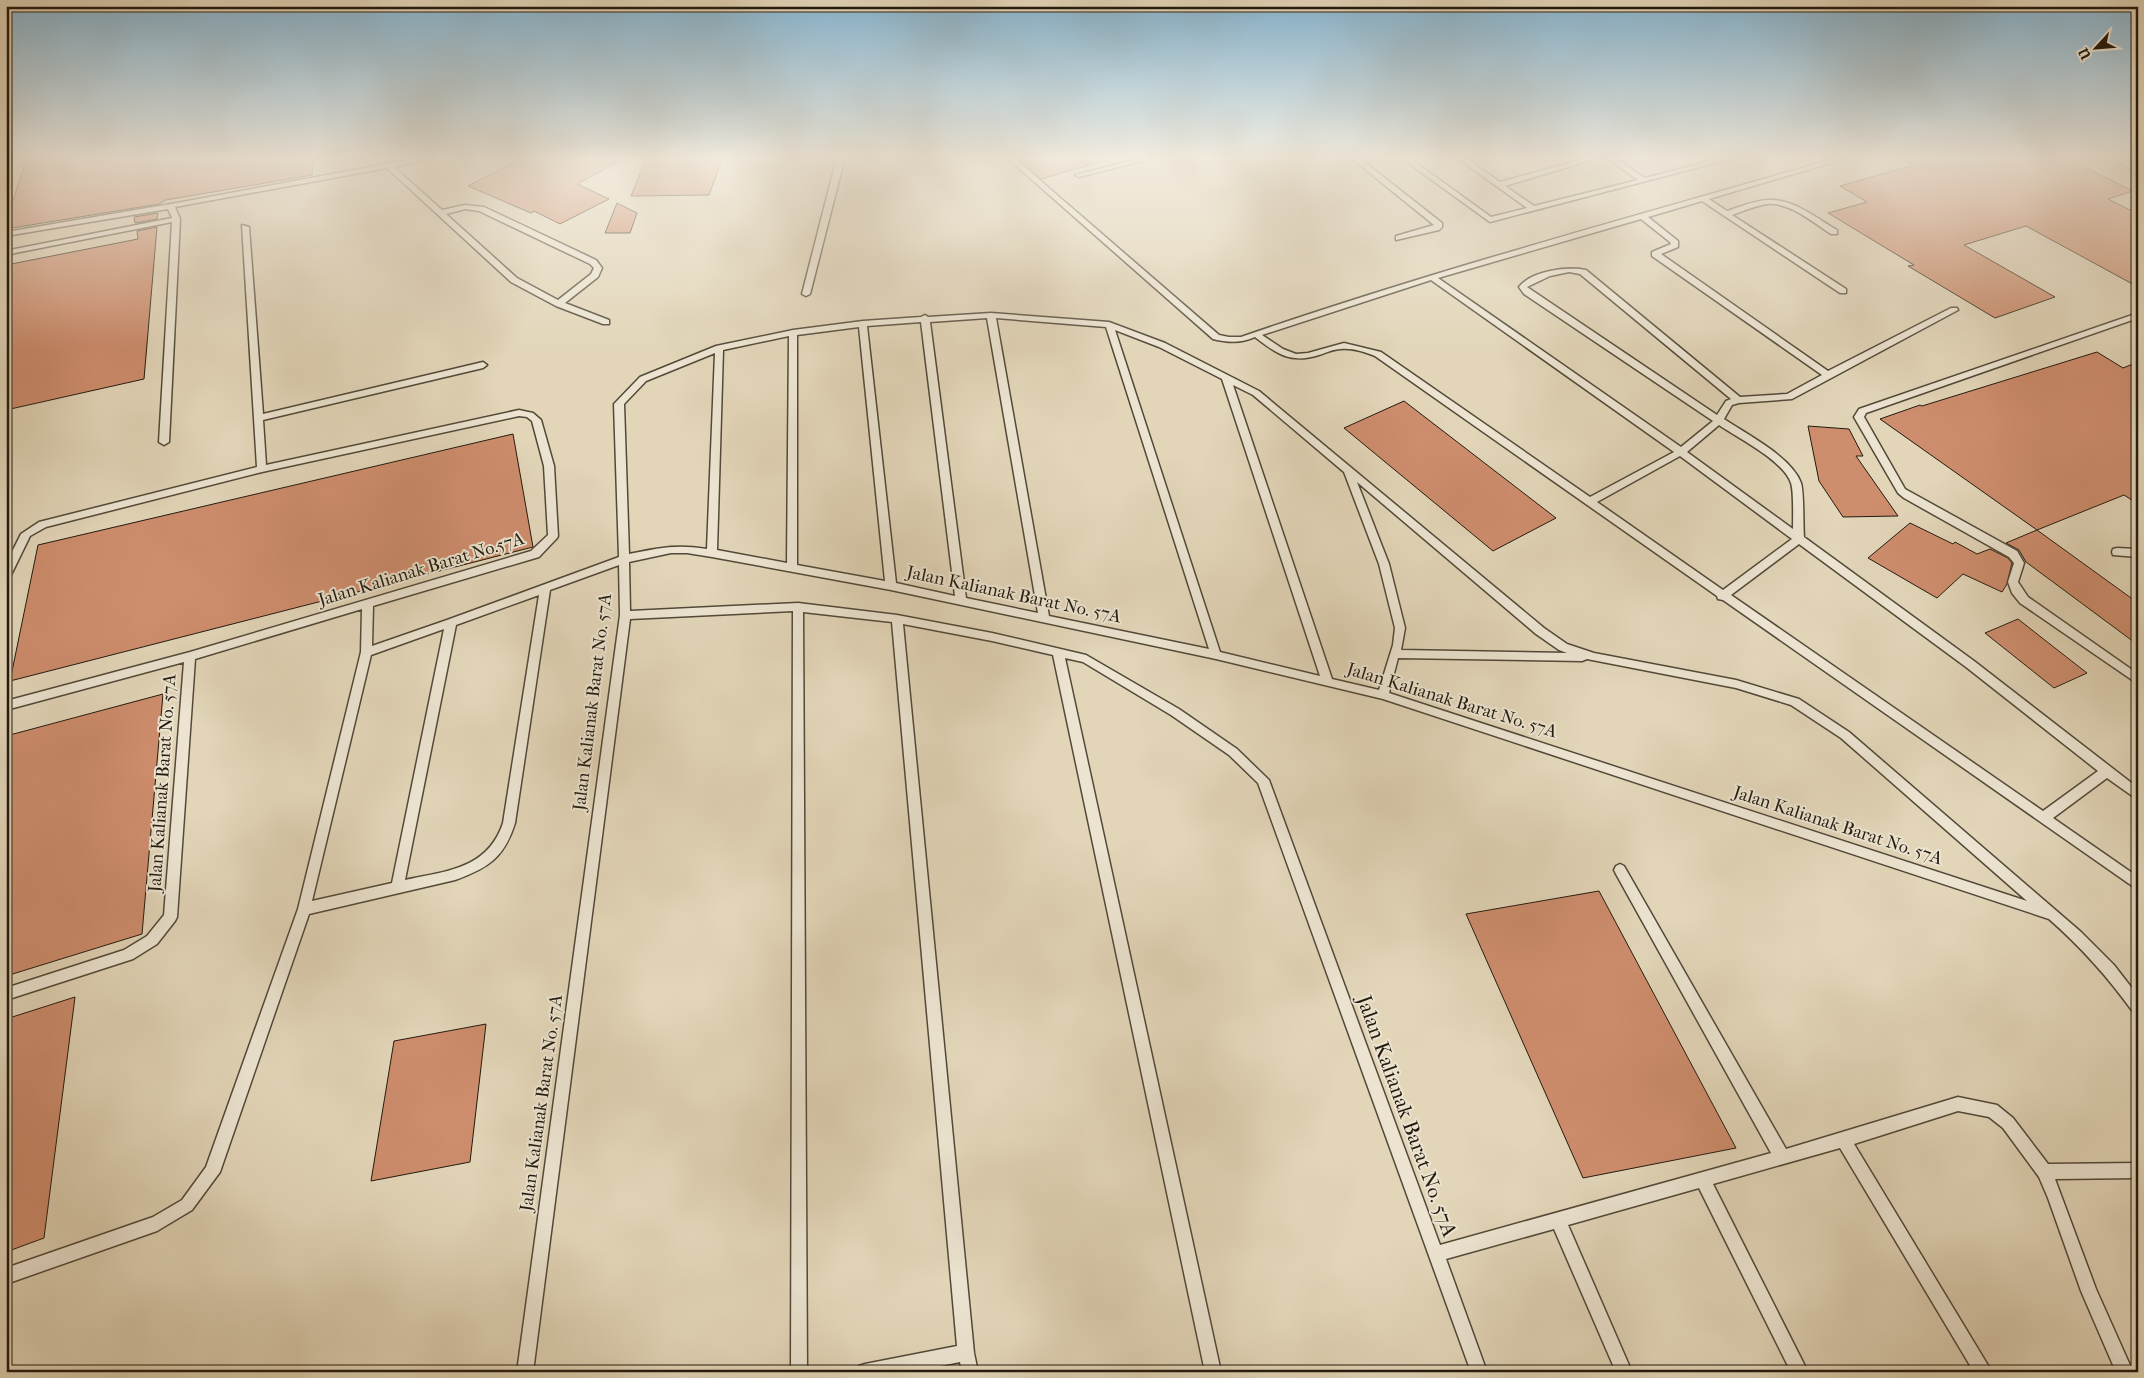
<svg xmlns="http://www.w3.org/2000/svg" width="2144" height="1378" font-family="'IM FELL French Canon',serif">
  <rect width="100%" height="100%" fill="#e2d5b8"/>
  <filter id="stains"><feTurbulence type="fractalNoise" baseFrequency=".004" numOctaves="4"/><feColorMatrix values="0 0 0 0 .2 0 0 0 0 .09 0 0 0 0 .02 0 0 0 .5 -.17"/></filter>
  <radialGradient id="worn" r=".72"><stop offset=".6" stop-color="#630" stop-opacity="0"/><stop offset="1" stop-color="#630" stop-opacity=".3"/></radialGradient>
  <path fill="#ce8d6d" stroke="#221a0e" d="M27 157H313L312 175 166 200 159 204 6 229V222Z
    M524 157H627L577 184 609 199 560 224 534 211 531 213 468 186Z
    M647 157H723L709 195 631 196Z
    M1016 157H1098L1099 162 1041 179Z
    M1899 157H2064L2133 191 2108 199 2138 214V287L2026 226 1964 245 2055 297 1995 318 1908 266 1914 265 1828 213 1867 202 1840 186 1914 165Z
    M617 203 637 213 630 233H605Z
    M158 213 157 219 135 223 134 217Z
    M157 227 144 379 6 410V265L138 239 137 231Z
    M2097 352 2123 368 2138 362V504L2124 495 2037 530 1880 419 1920 405 1922 406Z
    M1404 401 1556 518 1493 551 1344 428Z
    M1808 426 1849 429 1863 456H1856L1898 516 1843 517 1819 481Z
    M513 434 533 547 10 681 38 545Z
    M1910 523 1953 544 1955 542 1977 554 1990 549 2008 558 2012 563 2007 584 2002 592 1963 574 1937 598 1868 558Z
    M2037 530 2138 603V645L2026 562 2019 550 2006 543Z
    M2018 619 2046 641 2087 673 2054 688 1985 633Z
    M163 694 142 934 6 976V736Z
    M1599 891 1736 1148 1583 1178 1466 914Z
    M75 997 44 1238 6 1252V1019Z
    M486 1024 470 1162 371 1181 394 1041Z"/>
  <g fill="none" stroke-linecap="round" stroke-linejoin="round">
    <g stroke="#524938" stroke-width="3">
      <path id="lane" d="M424 157H439L394 167 442 210 465 205 484 207 596 260 602 268 598 277 565 303 609 320V324H603L556 306 511 282 387 168 175 207 180 219 169 442 164 445 159 442 172 222 10 254 6 252 10 250 172 218 168 209 6 236V232L171 204ZM465 209 479 211 590 264 594 268 591 274 558 300 517 278 446 214Z
        M837 157H845L810 294 806 296 802 294Z
        M1006 157H1013L1219 335 1229 337H1241C1438 269 1640 215 1840 157H1851L1709 199 1727 211C1740 207 1755 200 1769 200 1794 199 1816 218 1837 230V234H1831C1812 222 1790 202 1767 204 1755 206 1743 211 1732 215L1846 289V293H1840L1702 201 1648 217 1678 241V247L1661 254 1828 371 1951 308H1957L1958 310 1792 399 1739 403 1732 405 1724 419C1746 434 1792 457 1801 483 1804 493 1803 525 1804 537L1974 661 2138 788V800L2107 778 2053 818 2138 877V890L1723 600 1718 599 1717 596 1375 356C1364 352 1353 348 1341 349 1333 349 1326 353 1319 355 1290 364 1277 354 1255 337 1240 343 1229 343 1213 339ZM1641 219 1670 242 1671 244 1652 252V256L1822 375 1787 394 1740 397 1586 270C1567 266 1531 271 1519 287L1524 294 1713 421 1681 447 1438 278ZM1569 272 1580 274 1731 399 1726 401 1717 415 1527 287 1550 276ZM1431 280 1674 452 1590 497 1381 352 1344 343 1308 353 1296 354 1283 349 1262 335ZM1719 425C1738 438 1784 461 1791 483 1794 492 1793 518 1793 529L1687 452ZM1680 456 1792 539 1723 590 1597 502ZM1799 544 1966 667 2098 771 2043 811 1731 595Z
        M1146 157H1158L1079 177 1075 175Z
        M1350 157H1358L1442 223V227L1439 230 1396 240V236L1434 225Z
        M1400 157H1408L1491 217 1527 208 1456 157H1464L1500 182 1591 157H1602L1505 186 1534 206 1638 180 1605 157H1613L1645 178 1726 157H1738L1490 222Z
        M2114 157H2122L2138 169V175Z
        M242 225 249 227 263 414 483 362 487 365 483 368 263 420 266 465 519 410 533 413 541 420 554 466 558 536 557 538 539 557 373 606 372 646 447 620 619 557 614 404 640 377 716 346 793 330 863 321 921 317 925 315 928 317 991 313 1109 322 1165 343 1259 391 1544 628 1567 644 1594 653 1736 680 1799 699 1849 732 2081 932 2114 965 2138 996V1013L2133 1012C2108 977 2081 947 2049 919L1383 699 1216 659 891 590 712 557 687 553H671L629 562 630 611 798 603 897 615 992 633 1086 655 1179 709 1237 749 1269 780 1440 1245 1771 1153 1616 874 1614 870 1616 866 1620 864 1624 866 1786 1149 1958 1097 1997 1105 2013 1118 2048 1164 2138 1163V1178L2055 1179 2096 1289 2133 1372H2116L2081 1291 2048 1198 2039 1177 2003 1128 1989 1117 1958 1111 1854 1144 1992 1372H1974L1840 1148 1713 1184 1808 1372H1791L1699 1188 1568 1225 1632 1372H1616L1554 1229 1446 1259 1487 1372H1471L1258 783 1229 755 1171 715 1083 662 1065 658 1221 1372H1205L1053 655 992 641 903 624 974 1353 978 1372H962L960 1362 910 1372H857L859 1366 865 1364 957 1346 892 622 803 612 807 1372H791L793 611 630 619 533 1372H517L620 615 619 565 550 590 515 823C504 858 488 868 455 880L309 914 220 1172 192 1210 157 1231 6 1284V1268L153 1217 182 1200 206 1167 298 909 361 652 362 609 195 659 177 917 175 921 157 944 133 959 6 1000V988L124 950 147 936 164 915 184 662 6 710V701L190 652 531 551 548 535 544 466 532 421 527 417 519 416 262 472 46 527 30 536 11 575 6 579V564L21 534 39 522 257 467ZM987 318 1038 613 966 598 930 322ZM996 318 1106 327 1209 649 1049 616ZM921 322 955 596 896 583 867 326ZM859 327 885 581 797 565V335ZM1115 330 1159 347 1222 379 1320 676 1220 652ZM789 336 787 563 717 550 723 350ZM715 353 707 549C675 544 660 548 629 554L624 404 646 381ZM1233 385 1253 395 1344 472 1379 564 1395 628 1393 645 1379 690 1332 679ZM1357 482 1536 634 1559 650 1567 653 1401 650 1405 628 1389 564ZM539 595 503 823C488 869 446 871 405 880L456 625ZM444 629 392 883 312 901 371 655ZM1398 658 1582 661 1587 659 1736 688 1791 705 1841 738 2027 901 1389 693Z
        M2138 313V318L1866 413 1864 417 1905 489 2017 551 2024 563 2018 582 2028 597 2138 674V684L2020 603 2012 593 2008 582 2014 563 2009 557 1904 498 1898 493 1854 417 1859 409Z
        M2117 548 2138 549V557L2113 555 2112 552 2113 549Z"/>
    </g>
    <use href="#lane" fill="#ece4d1" fill-rule="evenodd"/>
  </g>
  <linearGradient id="sky" x2="0" y2="1"><stop stop-color="#87b6d2"/><stop offset="0.45" stop-color="#f2ecdf"/><stop offset="1" stop-color="#f2ecdf" stop-opacity="0"/></linearGradient>
  <rect width="2144" height="350" fill="url(#sky)"/>
  <g text-anchor="middle" stroke-width="4" stroke-linejoin="round" paint-order="stroke">
    <g font-size="18" fill="#221a0e" stroke="#ece4d1">
      <text transform="translate(421 569) rotate(-17)" y="6">Jalan Kalianak Barat No.57A</text>
      <text transform="translate(1014 594) rotate(12)" y="6">Jalan Kalianak Barat No. 57A</text>
      <text transform="translate(1452 700) rotate(17)" y="6">Jalan Kalianak Barat No. 57A</text>
      <text transform="translate(592 702) rotate(-83)" y="6">Jalan Kalianak Barat No. 57A</text>
      <text transform="translate(162 783) rotate(-86)" y="6">Jalan Kalianak Barat No. 57A</text>
      <text transform="translate(1838 825) rotate(18)" y="6">Jalan Kalianak Barat No. 57A</text>
      <text transform="translate(541 1103) rotate(-82)" y="6">Jalan Kalianak Barat No. 57A</text>
    </g>
    <g font-size="21" fill="#221a0e" stroke="#ece4d1">
      <text transform="translate(1407 1116) rotate(70)" y="7">Jalan Kalianak Barat No. 57A</text>
    </g>
  </g>
  <rect width="2144" height="1378" fill="none" stroke="#e2d5b8" stroke-width="25"/>
  <rect x="8" y="8" width="2129" height="1363" fill="none" stroke="#221a0e" stroke-width="2.5"/>
  <rect x="12" y="12" width="2119" height="1353" fill="none" stroke="#221a0e"/>
  <g transform="translate(2096 48) rotate(244)" stroke="#ece4d1" stroke-width="4" paint-order="stroke">
  <path d="M0-4L9 19L0 12L-9 19Z" fill="#221a0e"/>
  <text y="-8" font-size="14" font-weight="bold" text-anchor="middle" fill="#221a0e">U</text>
  </g>
  <rect width="100%" height="100%" filter="url(#stains)"/>
  <rect width="100%" height="100%" fill="url(#worn)"/>
</svg>
